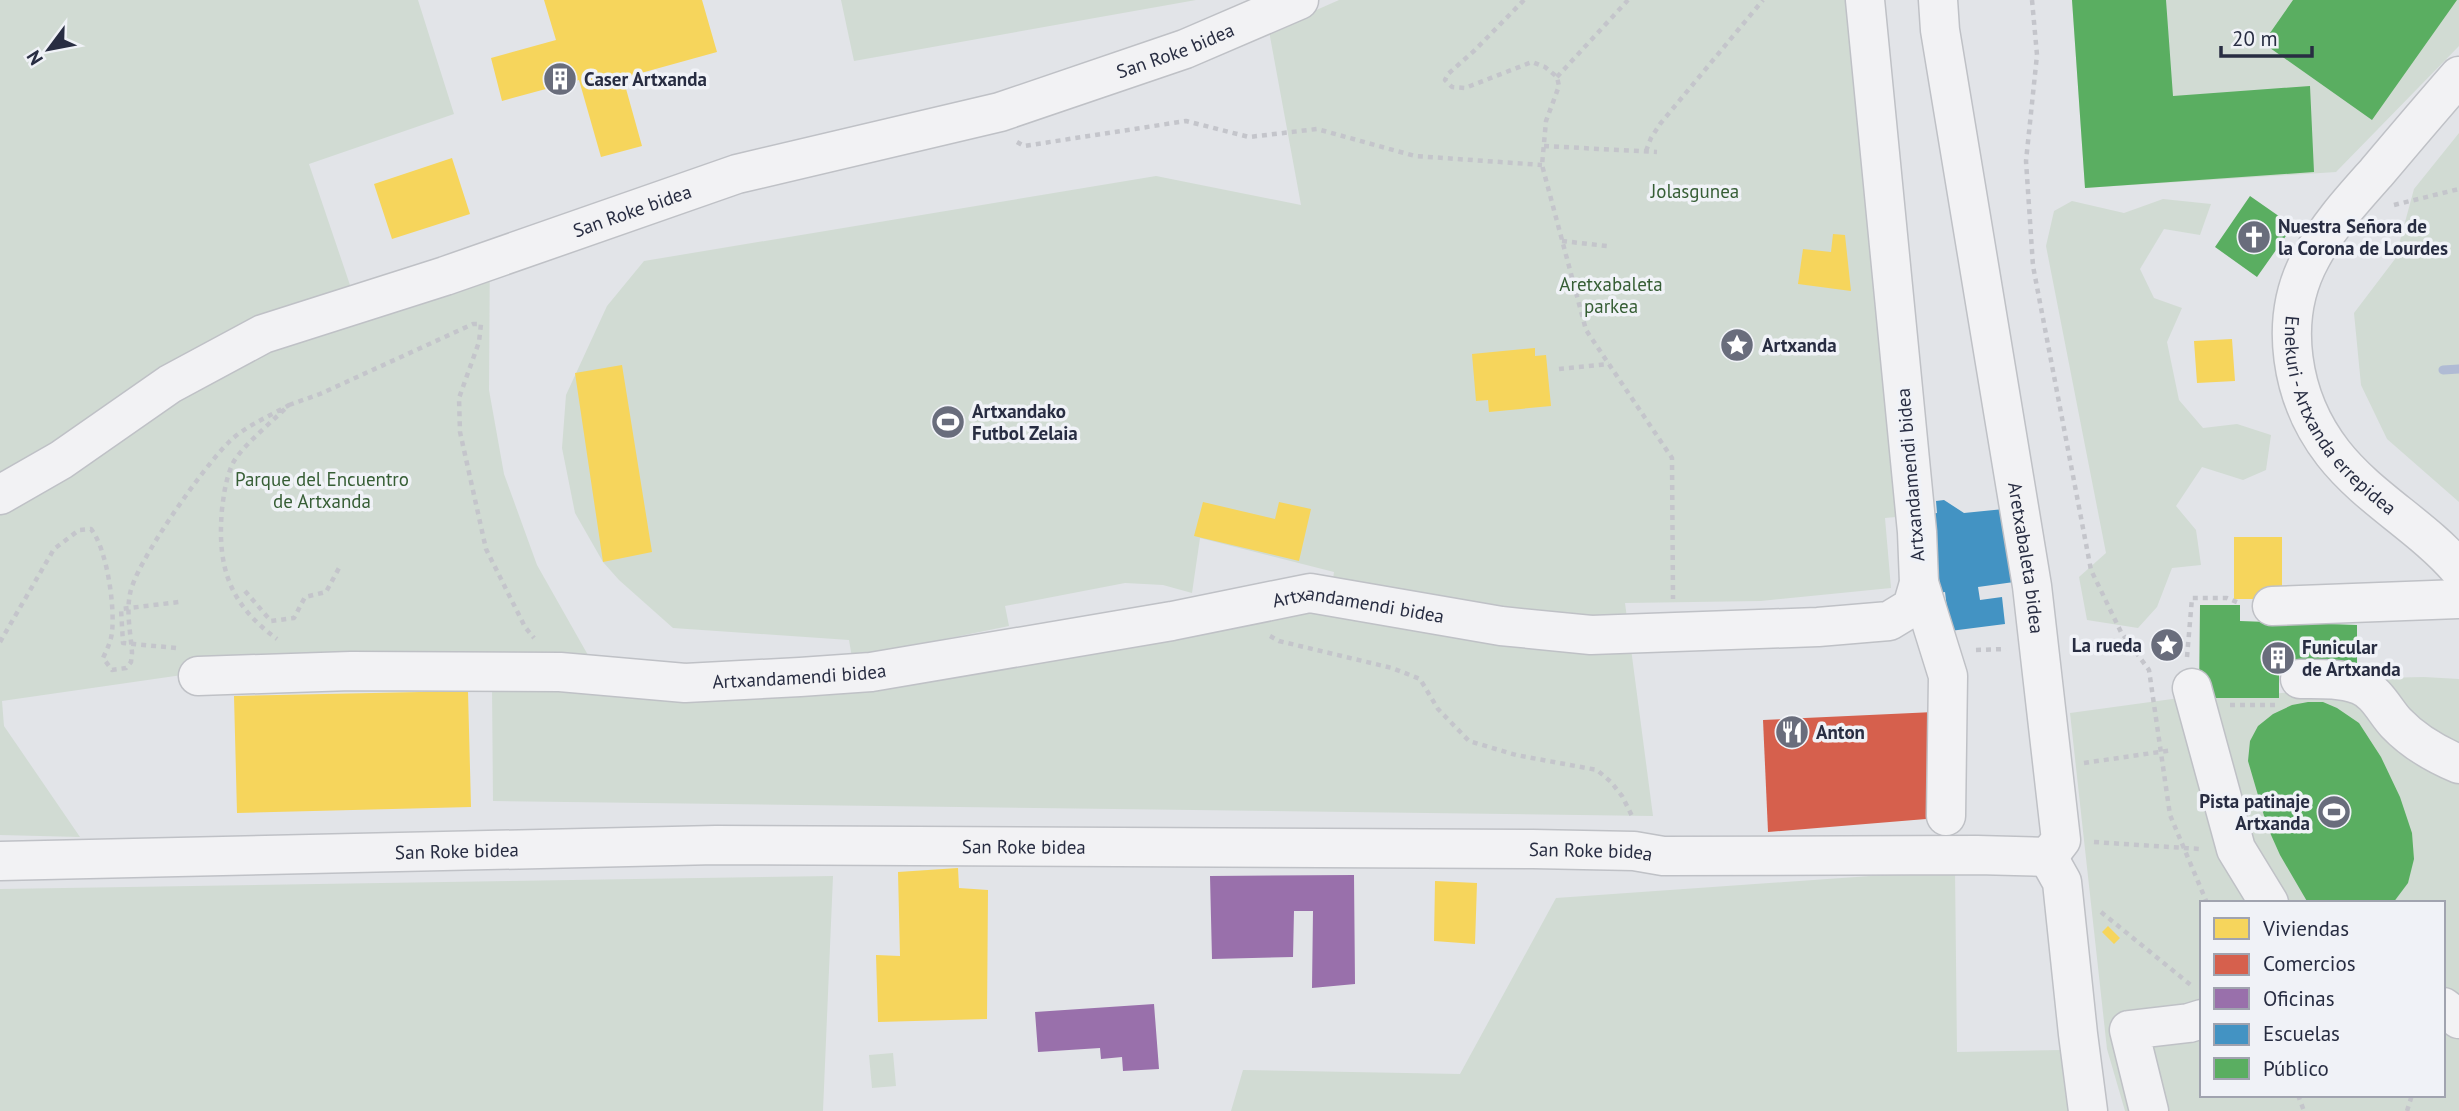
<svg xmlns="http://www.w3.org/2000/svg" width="2459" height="1111" font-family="'PT Sans',sans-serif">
  <rect width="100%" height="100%" fill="#e2e4e8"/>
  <path fill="#d1dbd3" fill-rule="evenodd" d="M0 0H418L454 114 309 164 351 288 490 241 489 390 504 474 537 565 593 664 189 674 2 701 4 726 80 837 0 835Z
    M841 0H1196L854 61Z
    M1339 0H1873L1929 514 1885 518 1891 588 1761 601 1625 603 1653 816 493 801 492 686 693 693 1329 606 1334 572 1200 538 1192 593 1163 585 1125 583 1005 606 1009 626 852 658 849 640 673 628 619 580 603 562 575 513 562 448 566 395 607 306 644 261 1156 176 1301 205 1269 31Z
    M2072 0H2459V46L2336 172 2085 188Z
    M2459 133V502L2387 439 2361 385 2354 313 2395 259 2414 189Z
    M2163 199 2211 204 2200 235 2164 229 2140 269 2154 298 2182 308 2167 342 2179 400 2203 428 2237 424 2271 435 2266 470 2243 480 2202 467 2176 506 2196 530 2201 565 2172 568 2157 607 2138 628 2087 620 2079 577 2106 553 2046 246 2054 211 2072 201 2124 213Z
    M2424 677 2459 679V1111H2125L2107 1049 2070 713 2187 697 2218 698 2319 690 2379 678ZM2202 903H2443V1095H2202Z
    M1955 870 1957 1052 2063 1050 2068 1111H1231L1243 1070 1460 1074 1556 898Z
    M833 876 823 1111H0V889Z
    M893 1053 896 1086 872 1088 869 1055Z"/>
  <path fill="#f6d55c" d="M544 0H702L717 52 623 78 642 146 601 157 579 80 502 101 491 58 556 40Z
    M452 158 470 214 392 239 374 184Z
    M1833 234 1845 235 1851 291 1798 284 1803 249 1831 252Z
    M2232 339 2235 381 2197 383 2194 341Z
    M1535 348V356L1546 355 1551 406 1489 412 1488 400 1476 401 1472 354Z
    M622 365 652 552 603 562 575 373Z
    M1203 502 1275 519 1279 502 1311 509 1299 561 1194 536Z
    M2234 537H2282V599H2234Z
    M468 691 471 807 237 813 234 696Z
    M958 868 959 888 988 890 987 1019 878 1022 876 955 900 956 898 872Z
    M1435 881 1477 883 1475 944 1434 941Z
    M2108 926 2120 938 2114 944 2102 932Z"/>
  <path fill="#d6604d" d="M1934 712 1926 819 1768 832 1763 720Z"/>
  <path fill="#9970ab" d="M1354 875 1355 984 1312 988 1313 911H1294L1293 957 1212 959 1210 876Z
    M1154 1004 1159 1069 1123 1071 1122 1057 1101 1059 1100 1048 1038 1052 1035 1012Z"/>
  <path fill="#4393c3" d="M1944 500 1964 513 2004 509 2014 582 1978 587 1980 600 2002 597 2005 624 1950 631 1945 592 1939 593 1929 514 1937 513 1936 501Z"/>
  <path fill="#5aae61" d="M2072 0H2166L2173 96 2310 86 2314 172 2085 188Z
    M2293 0H2457L2372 120 2263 43Z
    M2250 196 2293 226 2257 277 2215 247Z
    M2200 605H2240V621L2357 625V668L2279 674V698H2199Z
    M2308 702H2323L2337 708 2359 723 2381 757 2400 797 2412 833 2414 859 2408 883 2393 903H2308L2280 855 2267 826 2248 761 2250 741 2258 726 2273 714 2292 705Z"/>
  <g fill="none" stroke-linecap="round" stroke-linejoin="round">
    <path stroke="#b0bbd4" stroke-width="9" d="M2443 370 2459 369"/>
    <g stroke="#bfc1c6" stroke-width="41">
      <g id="minor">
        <path id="s1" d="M1938 0 1940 30 2032 586 2061 840 2048 857"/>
        <path id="s2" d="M2459 76C2431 108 2403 141 2376 173 2352 200 2328 226 2311 258 2277 320 2291 399 2333 453 2368 498 2422 526 2459 569"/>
        <path id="s3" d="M0 495 61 460 170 384 263 334 445 276 737 174 1000 112 1185 49 1299 0"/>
        <path d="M1919 583 1948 676 1946 816"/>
        <path d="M2272 606 2459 599"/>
        <path id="s4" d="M198 676 351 671 560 672 685 683 800 677 871 672 1172 621 1310 593 1501 626 1591 635 1818 627 1889 621 1912 607 1919 583 1917 532 1865 0"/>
        <path d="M2300 679C2320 679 2340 678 2359 685 2377 692 2384 710 2396 723 2414 742 2435 754 2459 764"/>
        <path d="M2192 688 2236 849 2269 903"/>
        <path d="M2048 857 2062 882 2078 1034 2088 1111"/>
        <path id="s5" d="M0 861 716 845 1533 849 1634 851 1663 856 1977 855 2048 857"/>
        <path d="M2443 1007 2459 1019"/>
        <path d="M2149 1111 2129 1030 2189 1023 2202 1019"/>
      </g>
    </g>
    <path stroke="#c4c5cb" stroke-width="4.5" stroke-dasharray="5 5" stroke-linecap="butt" d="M1524 0 1475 50 1448 74 1445 80 1452 87 1465 88 1532 62 1545 67 1557 77 1559 86 1546 121 1542 165 1586 330 1672 458 1673 599
      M2032 0 2037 55 2026 161 2033 266 2091 570 2121 632 2149 670 2170 815 2207 903
      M1557 77 1628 0
      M1017 142 1024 146 1186 121 1249 137 1317 129 1415 156 1542 165
      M1544 146 1657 152
      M1646 151 1651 138 1660 124 1763 0
      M2394 205 2459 189
      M1562 241 1607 246
      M1559 369 1609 364
      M289 405 320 394 473 324H481L479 342 459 398 460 432 486 549 525 627 534 638
      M245 591 271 621 294 618 305 597 326 592 339 568
      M1270 636 1279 641 1392 668 1420 679 1438 709 1469 741 1516 755 1597 770 1611 782 1622 796 1632 816
      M0 642 54 549 79 530 91 529C107 549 115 606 112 632 111 642 107 649 103 658L112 670 126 668 131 662 132 653C131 635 126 613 130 594 135 563 205 465 229 442 245 426 270 416 289 405 274 420 242 446 233 463 226 478 224 493 222 509 217 567 229 604 277 639
      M2071 648 2131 646
      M1976 650 2006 649
      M2187 657 2192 598H2227L2239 603
      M2230 705H2277
      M2084 763 2173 750
      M2094 842 2200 849
      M2101 912 2192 986
      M2298 1095 2304 1111
      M2407 1111 2412 1095"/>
    <use href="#minor" stroke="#f2f2f4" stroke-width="38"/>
    <path stroke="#c4c5cb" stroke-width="4.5" stroke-dasharray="5 5" stroke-linecap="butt" d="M176 648 123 643 121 609 179 602"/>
  </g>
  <defs>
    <g id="building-disc" transform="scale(1.75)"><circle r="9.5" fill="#696d7c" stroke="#f0f2f7"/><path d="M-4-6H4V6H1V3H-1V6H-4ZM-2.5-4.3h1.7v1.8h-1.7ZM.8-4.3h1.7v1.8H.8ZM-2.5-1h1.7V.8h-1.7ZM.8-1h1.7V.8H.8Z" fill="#fff"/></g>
    <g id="church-disc" transform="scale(1.75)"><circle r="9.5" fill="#696d7c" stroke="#f0f2f7"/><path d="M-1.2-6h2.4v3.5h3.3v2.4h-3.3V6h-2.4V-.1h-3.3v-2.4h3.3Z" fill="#fff"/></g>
    <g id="sight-disc" transform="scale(1.75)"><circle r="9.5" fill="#696d7c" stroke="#f0f2f7"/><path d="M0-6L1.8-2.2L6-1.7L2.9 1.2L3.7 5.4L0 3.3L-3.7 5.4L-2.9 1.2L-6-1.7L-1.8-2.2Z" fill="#fff"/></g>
    <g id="stadium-disc" transform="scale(1.75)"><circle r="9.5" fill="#696d7c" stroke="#f0f2f7"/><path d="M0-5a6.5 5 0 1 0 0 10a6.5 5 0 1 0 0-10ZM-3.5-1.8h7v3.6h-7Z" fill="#fff"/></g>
    <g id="restaurant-disc" transform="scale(1.75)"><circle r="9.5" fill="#696d7c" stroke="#f0f2f7"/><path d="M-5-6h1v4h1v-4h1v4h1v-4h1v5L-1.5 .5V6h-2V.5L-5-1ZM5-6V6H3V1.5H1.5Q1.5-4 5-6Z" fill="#fff"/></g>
  </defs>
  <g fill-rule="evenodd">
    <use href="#building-disc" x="560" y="79"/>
    <use href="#church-disc" x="2254" y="237"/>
    <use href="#sight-disc" x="1737" y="345"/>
    <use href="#stadium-disc" x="948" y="422"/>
    <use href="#sight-disc" x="2167" y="645"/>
    <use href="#building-disc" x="2278" y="658"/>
    <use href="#restaurant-disc" x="1792" y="732"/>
    <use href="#stadium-disc" x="2334" y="812"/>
  </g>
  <g text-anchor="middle" stroke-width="7" stroke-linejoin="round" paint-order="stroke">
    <g font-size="19" fill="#282d42" stroke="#f0f2f7">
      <text dy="7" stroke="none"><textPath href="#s3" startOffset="1265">San Roke bidea</textPath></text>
      <text dy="7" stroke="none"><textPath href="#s3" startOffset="698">San Roke bidea</textPath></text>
      <text dy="7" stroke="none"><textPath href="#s2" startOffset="411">Enekuri - Artxanda errepidea</textPath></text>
      <text transform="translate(1910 475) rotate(-95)" y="7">Artxandamendi bidea</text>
      <text dy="7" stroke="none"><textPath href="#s1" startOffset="565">Aretxabaleta bidea</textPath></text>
      <text dy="7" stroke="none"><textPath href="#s4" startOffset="1169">Artxandamendi bidea</textPath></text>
      <text dy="7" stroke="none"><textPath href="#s4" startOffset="602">Artxandamendi bidea</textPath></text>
      <text dy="7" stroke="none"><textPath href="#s5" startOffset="1024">San Roke bidea</textPath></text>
      <text dy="7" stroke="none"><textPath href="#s5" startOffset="457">San Roke bidea</textPath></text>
      <text dy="7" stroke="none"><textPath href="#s5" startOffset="1591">San Roke bidea</textPath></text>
    </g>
    <g font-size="19" font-weight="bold" fill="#282d42" stroke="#f0f2f7" text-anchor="start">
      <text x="584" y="86">Caser Artxanda</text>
      <text x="2278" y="233">Nuestra Señora de<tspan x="2278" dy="22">la Corona de Lourdes</tspan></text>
      <text x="1762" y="352">Artxanda</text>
      <text x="972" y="418">Artxandako<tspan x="972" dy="22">Futbol Zelaia</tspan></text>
      <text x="2142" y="652" text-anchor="end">La rueda</text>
      <text x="2302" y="654">Funicular<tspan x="2302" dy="22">de Artxanda</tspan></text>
      <text x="1816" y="739">Anton</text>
      <text x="2310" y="808" text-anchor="end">Pista patinaje<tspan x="2310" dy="22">Artxanda</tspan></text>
    </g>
    <g font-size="19" fill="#365e35" stroke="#f0f2f7">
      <text x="1695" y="198">Jolasgunea</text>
      <text x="1611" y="291">Aretxabaleta<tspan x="1611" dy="22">parkea</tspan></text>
      <text x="322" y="486">Parque del Encuentro<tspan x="322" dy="22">de Artxanda</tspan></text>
    </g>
  </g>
  <rect x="2200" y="901" width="245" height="196" fill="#f0f2f7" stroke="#a0a3af" stroke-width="2"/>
  <rect x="2214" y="918" width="35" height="21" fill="#f6d55c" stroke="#a0a3af" stroke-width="2"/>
  <text x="2263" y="936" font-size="21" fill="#282d42">Viviendas</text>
  <rect x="2214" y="954" width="35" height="21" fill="#d6604d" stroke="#a0a3af" stroke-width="2"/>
  <text x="2263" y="971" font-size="21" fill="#282d42">Comercios</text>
  <rect x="2214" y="988" width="35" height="21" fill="#9970ab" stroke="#a0a3af" stroke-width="2"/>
  <text x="2263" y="1006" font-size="21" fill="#282d42">Oficinas</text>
  <rect x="2214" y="1024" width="35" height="21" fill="#4393c3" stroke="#a0a3af" stroke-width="2"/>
  <text x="2263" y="1041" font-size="21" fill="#282d42">Escuelas</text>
  <rect x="2214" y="1058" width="35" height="21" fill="#5aae61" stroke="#a0a3af" stroke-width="2"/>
  <text x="2263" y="1076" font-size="21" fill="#282d42">Público</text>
  <g transform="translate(49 49) rotate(238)" stroke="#f0f2f7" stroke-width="5" paint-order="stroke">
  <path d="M0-5L12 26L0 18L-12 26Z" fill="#282d42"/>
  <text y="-10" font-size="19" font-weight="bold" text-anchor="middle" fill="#282d42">N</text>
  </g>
  <path d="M2221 46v10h91v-10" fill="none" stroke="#282d42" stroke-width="3.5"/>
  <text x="2232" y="46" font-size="21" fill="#282d42" stroke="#f0f2f7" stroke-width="5" paint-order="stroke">20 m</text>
</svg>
